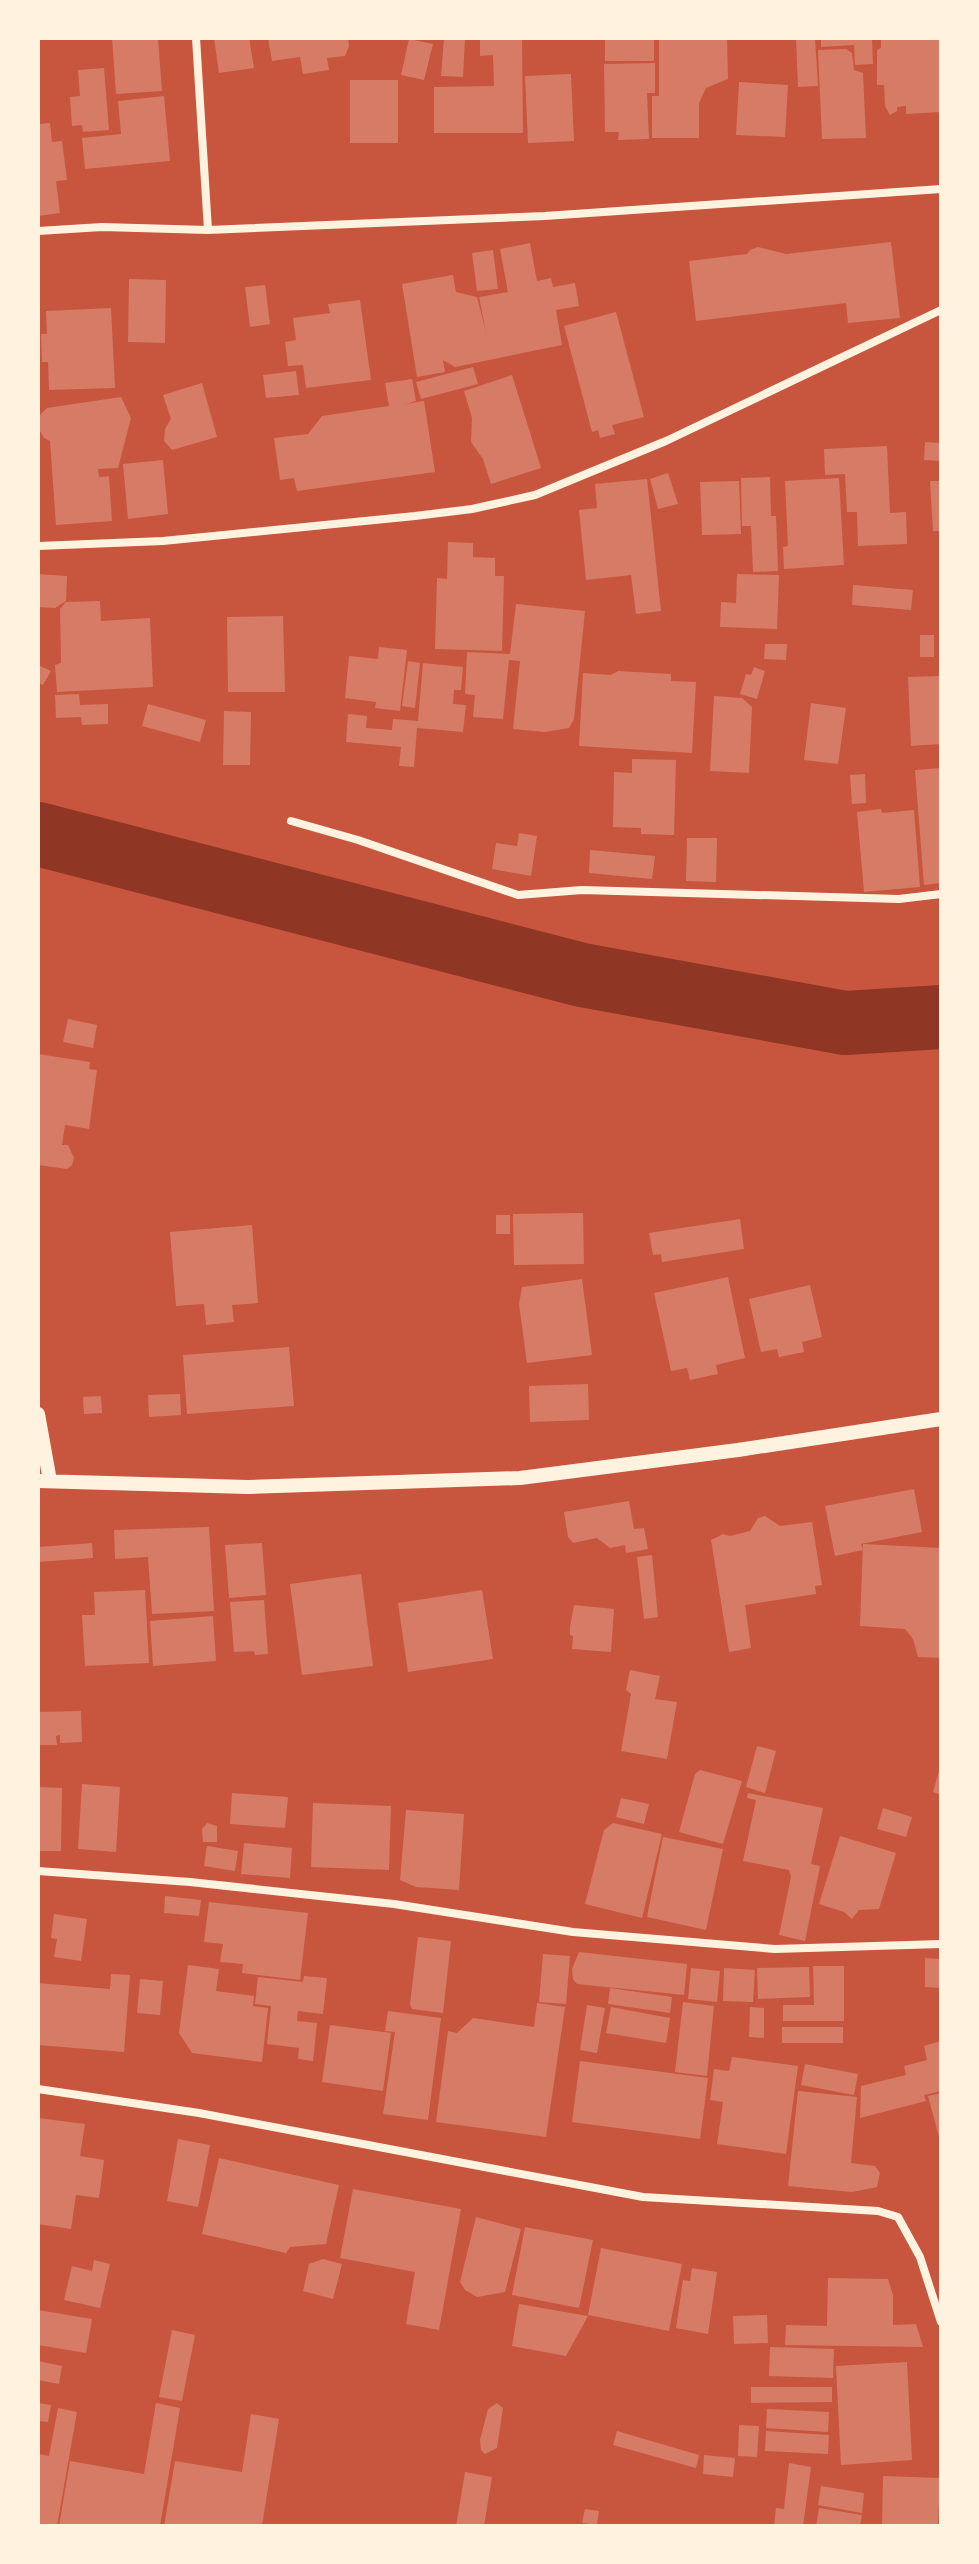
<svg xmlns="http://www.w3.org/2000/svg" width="979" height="2564" font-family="Helvetica,sans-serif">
  <rect width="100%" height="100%" fill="#c8553d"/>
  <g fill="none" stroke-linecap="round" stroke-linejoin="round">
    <path stroke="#8f3625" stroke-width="64" d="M38 834 582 975 845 1023 941 1017"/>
  </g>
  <path fill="#d67c66" d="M112 38H158L162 91 116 94Z
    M214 38H249L254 68 219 73Z
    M268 38H348L349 46 345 56 327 58 329 70 303 74 300 57 272 61Z
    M444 38 465 39 463 77 441 76Z
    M480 38H522L523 133H434V87L494 86 493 55 480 56Z
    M605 38H654V61H605Z
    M659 38H727L728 79 706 88 699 103V138H652V96H659Z
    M796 38H815L818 86 798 87Z
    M821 38H872L873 64 855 65 854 45 821 47Z
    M881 38H941V112L906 114V106L897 107V111L890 115 885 106 884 85H877V50L881 48Z
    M409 39 433 44 424 80 401 75Z
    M846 49 852 53 854 70 863 73 866 138 822 139 818 50Z
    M655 63V93H647L649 139 618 140 619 132H605L604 64Z
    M104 68 109 130 83 132 82 125 72 126 70 97 80 96 78 70Z
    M571 74 574 141 528 143 525 76Z
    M350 80H398V143H350Z
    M739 82 788 85 785 137 736 135Z
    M164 96 170 161 85 169 82 138 121 134 118 101Z
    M50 123 52 142 62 141 67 180 56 181 60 213 38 216V124Z
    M891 242 900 318 848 323 846 303 696 321 689 261 747 254 750 250 758 247 786 254Z
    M530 243 537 281 551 278 553 287 575 283 579 306 556 310 562 345 455 367 443 360 445 372 417 377 402 284 453 275 456 292 477 297 486 332 479 297 508 292 500 249Z
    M493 250 498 289 477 291 472 253Z
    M129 279 166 280 165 343 128 342Z
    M265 285 270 324 250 327 245 287Z
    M360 300 371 380 306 388 303 365 288 366 285 342 296 340 293 318 330 313 328 304Z
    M111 308 115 388 49 390 48 362H42L41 334H47L46 311Z
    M616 312 644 417 612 425 615 434 600 438 598 430 592 432 564 326Z
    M473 367 478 384 421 399 416 382Z
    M296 371 299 395 266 398 263 375Z
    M512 375 541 468 491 484 483 459 471 442 472 418 464 391Z
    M412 379 416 401 405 404 424 401 435 472 297 491 294 478 280 480 274 438 308 434 322 416 389 406 385 383Z
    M202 383 217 437 172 450 164 441 165 429 171 419 163 395Z
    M121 397 131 418 118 468 98 469 99 477 109 476 112 521 56 525 50 441 44 438 40 431 39 416 47 408Z
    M925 442 941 443V461L924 460Z
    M887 446 890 513 906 512 907 544 858 546 857 512H847L845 474 825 475 824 449Z
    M163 460 168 514 128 519 123 464Z
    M668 473 678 504 658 509 650 479Z
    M770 477 771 516H776L778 571 753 572 751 526H742L741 478Z
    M839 478 844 565 784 569 783 547 788 546 785 481Z
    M647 479 661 611 636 614 631 575 586 580 579 510 597 508 595 484Z
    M739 481 741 534 702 535 700 482Z
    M930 481H941V531H933Z
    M448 542 473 543V557L495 558V576H504L502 651 435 649 437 578 447 579Z
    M38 574 67 576 66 601 55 608 38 607Z
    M737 574 779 575 777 629 720 627 721 602 736 603Z
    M853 585 913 590 911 610 852 605Z
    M100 601 101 621 150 618 153 687 57 692 55 665 61 663 60 609 66 602Z
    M516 604 585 611 574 719 569 728 545 732 513 729 520 661 509 660 503 719 473 717 475 695 465 694 467 652 510 654Z
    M283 616 285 692H228L227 617Z
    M920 635H934V657H920Z
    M765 644H787L786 660 764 659Z
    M379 647 407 650 400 711 375 708 376 702 345 698 349 656 378 659Z
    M408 661 420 663 415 708 402 706Z
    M423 663 463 667 461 690H454L453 704 466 705 463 732 417 728 414 767 399 766 401 747 346 742 348 714 367 716 366 728 392 730 393 719 418 721Z
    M38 665 51 671 43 685 38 683Z
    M754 667 765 671 757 699 740 694 746 674 751 675Z
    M618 671 671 674V681L696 682 692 753 579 746 583 673 611 675Z
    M941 676V744L911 746 908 677Z
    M79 694 80 705 108 704V724L82 725 81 717 56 718 55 695Z
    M714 696 742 698 752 707 749 773 710 771Z
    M811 703 846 708 838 764 804 760Z
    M148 704 206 720 200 742 142 726Z
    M224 711 251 712 250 765H223Z
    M632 759 676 760 674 835 641 834V828L613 827 614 772 632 773Z
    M941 768V883L924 885 915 770Z
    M865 774 866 803 852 804 850 775Z
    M881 809 882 813 914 810 920 887 864 892 857 812Z
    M519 833 537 836 531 876 492 869 496 843 517 846Z
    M687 838H717L716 882 686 881Z
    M590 850 655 856 652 879 589 873Z
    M68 1019 97 1025 93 1048 63 1042Z
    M38 1054 90 1062 89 1069 97 1070 89 1129 65 1125 62 1145H68L74 1158 72 1165 67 1169 38 1165Z
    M583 1213 584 1264 514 1265 513 1214Z
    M496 1215H510V1234H496Z
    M740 1219 744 1249 662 1262 661 1254 653 1255 649 1233Z
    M252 1225 258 1303 232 1305 234 1322 206 1325 204 1304 176 1306 170 1232Z
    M728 1277 745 1358 716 1365 718 1374 690 1380 687 1368 671 1371 654 1293Z
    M582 1279 592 1355 527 1363 519 1304 522 1287Z
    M810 1285 822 1337 802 1342 804 1352 779 1357 777 1349 761 1352 749 1299Z
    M289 1347 294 1406 187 1414 183 1355Z
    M588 1384 589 1420 530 1422 529 1386Z
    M180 1394 181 1415 149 1417 148 1395Z
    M101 1396 102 1413 84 1414 83 1397Z
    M914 1489 922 1532 861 1544 863 1550 835 1556 825 1506Z
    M629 1501 634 1529 644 1528 648 1549 626 1553 625 1545 610 1548 597 1538 573 1543 568 1537 564 1512Z
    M765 1516 780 1526 812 1522 822 1585 815 1586 816 1594 745 1605 751 1648 729 1652 711 1540 723 1534 730 1536 750 1531 758 1518Z
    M209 1527 214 1611 152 1614 148 1557 115 1559 114 1530Z
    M92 1543 93 1558 38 1562V1547Z
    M262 1543 266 1595 229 1598 225 1545Z
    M863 1544 941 1548V1658L918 1657 913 1639 905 1629 860 1626Z
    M652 1555 658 1617 644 1619 637 1557Z
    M361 1574 373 1666 302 1675 290 1584Z
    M145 1590 149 1663 85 1666 82 1615H95L94 1592Z
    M482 1590 493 1659 408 1672 398 1603Z
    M264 1600 268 1654 255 1655 254 1651 234 1652 230 1602Z
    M574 1605 614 1609 611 1652 572 1649 573 1636 570 1635V1627Z
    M213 1616 216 1661 153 1666 150 1621Z
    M630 1670 660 1676 655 1699 677 1702 667 1759 621 1751 631 1694 626 1690Z
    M81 1711 82 1742 60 1743V1735L56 1736 57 1745H38V1712Z
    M757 1746 776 1751 765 1793 746 1787Z
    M940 1768H941V1795L933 1792Z
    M700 1770 742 1781 723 1844 679 1832 695 1774Z
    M82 1784 120 1787 116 1852 78 1849Z
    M38 1787 62 1788 61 1851H38Z
    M232 1793 288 1797 285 1828 230 1824Z
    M748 1793 823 1808 811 1864 820 1866 805 1941 779 1935 791 1877 789 1870 743 1861 756 1800 747 1798Z
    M621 1798 649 1804 644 1824 616 1817Z
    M313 1803 391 1806 389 1870 311 1867Z
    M883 1808 912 1817 906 1837 877 1829Z
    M406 1810 464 1814 459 1890 416 1887 400 1880Z
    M207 1823 217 1826V1842H203L202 1829Z
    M613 1823 662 1834 642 1918 585 1904 604 1830Z
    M840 1836 896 1853 879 1909 859 1910 852 1919 844 1912 819 1904Z
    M663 1837 723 1849 706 1930 647 1917Z
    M244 1843 292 1848 290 1878 241 1874Z
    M207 1846 238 1851 235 1871 204 1866Z
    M165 1896 201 1900 199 1916 164 1913Z
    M209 1902 308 1913 300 1980 242 1973 243 1964 220 1962 223 1944 204 1942Z
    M54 1914 87 1919 81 1961 54 1957 57 1939 51 1938Z
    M418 1937 451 1941 443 2013 412 2009 410 2004Z
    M579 1952 687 1964 684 1995 577 1984 573 1979 572 1969Z
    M543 1954 570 1956 566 2004 539 2002Z
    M925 1958 941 1959V1988L925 1987Z
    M188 1965 219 1969 216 1991 254 1996 253 2006 268 2008 262 2062 192 2053 179 2033Z
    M813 1966H844V2021H783V2005H814Z
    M809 1967 810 1997 758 1999 757 1968Z
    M691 1968 720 1971 717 2002 688 1999Z
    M724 1968 755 1970 753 2002 723 2001Z
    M111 1974 130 1975 124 2052 38 2045V1983L110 1989Z
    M304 1976 327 1978 323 2014 298 2011 297 2021 317 2023 313 2061 298 2059 299 2048 267 2044 271 2006 255 2004 258 1977 303 1982Z
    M140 1979 163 1981 160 2015 137 2013Z
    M610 1988 672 1997 670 2013 608 2004Z
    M683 2002 714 2006 707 2076 675 2072Z
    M537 2003 565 2007 546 2137 436 2122 448 2031 457 2033 473 2018 534 2027Z
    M587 2005 605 2008 597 2053 580 2050Z
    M611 2007 670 2018 666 2043 606 2033Z
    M750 2007 764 2008V2038L749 2037Z
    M388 2011 441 2018 428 2120 383 2114 395 2032 385 2031Z
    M330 2025 391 2033 383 2091 322 2082Z
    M782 2027H843V2043H782Z
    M941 2041V2091L924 2095 926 2101 860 2118 861 2086 906 2075 904 2066 927 2060 924 2046Z
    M732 2057 798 2066 786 2154 717 2144 723 2102 710 2100 714 2069 729 2071Z
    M580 2061 708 2078 700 2139 572 2122Z
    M805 2064 858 2074 854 2095 801 2085Z
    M798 2091 857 2097 851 2163 875 2166 880 2173 877 2187 852 2192 788 2186Z
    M941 2093V2141H940L928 2096Z
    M38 2118 85 2124 80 2156 104 2160 99 2198 76 2195 71 2229 38 2224Z
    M178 2139 210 2145 198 2207 167 2201Z
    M219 2158 339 2185 326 2244 290 2247 286 2253 202 2234Z
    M353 2189 461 2209 439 2330 406 2324 415 2272 340 2258Z
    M476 2217 521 2229 505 2292 477 2297 465 2290 460 2282Z
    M525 2227 593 2240 579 2308 512 2295Z
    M601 2248 682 2264 669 2331 588 2315Z
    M323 2259 342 2264 333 2299 303 2291 309 2264Z
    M94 2260 110 2264 100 2308 64 2300 72 2266 92 2271Z
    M692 2268 717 2272 708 2334 676 2328 683 2280 690 2281Z
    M828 2278 888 2279 893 2295V2325L916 2324 923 2347 785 2345 786 2325 827 2326Z
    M519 2304 588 2316 566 2356 512 2346Z
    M38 2310 92 2319 86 2353 38 2345Z
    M767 2315 768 2343 734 2344 733 2316Z
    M172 2330 195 2335 182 2401 159 2397Z
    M770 2347 834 2349 833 2378 769 2376Z
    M38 2361 62 2366 59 2384 38 2380Z
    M907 2362 912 2460 841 2465 836 2366Z
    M751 2387H832V2402L751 2403Z
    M38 2403 51 2405 48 2422 38 2421Z
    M156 2403 180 2408 160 2526H59L70 2461 144 2474Z
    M497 2403 503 2408 497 2448 485 2454 481 2450 480 2440 488 2409Z
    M58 2408 77 2412 57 2526H38V2454L49 2456Z
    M767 2409 829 2412 828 2432 766 2428Z
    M251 2414 279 2419 262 2526H164L175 2461 242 2472Z
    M739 2425 759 2426 757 2457 738 2456Z
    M617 2431 699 2455 696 2468 613 2445Z
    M766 2431 829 2435 828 2454 765 2451Z
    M704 2455 735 2458 733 2477 703 2474Z
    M789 2463 811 2467 803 2526H774L776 2508 784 2509Z
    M465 2472 492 2477 484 2526H456Z
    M883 2476 940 2478 938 2526H882Z
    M821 2486 864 2493 862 2513 818 2505Z
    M819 2508 862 2515 860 2526H816Z
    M585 2509 599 2511 597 2525 582 2523Z"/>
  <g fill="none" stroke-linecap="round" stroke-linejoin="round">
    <path stroke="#fff3e0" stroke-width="8" d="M196 38 208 230
      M38 231 102 227 208 230 545 216 941 189
      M38 546 163 541 415 516 472 509 535 495 666 441 941 310
      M291 821 358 840 518 895 582 890 899 899 941 894
      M38 1871 190 1882 394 1904 573 1932 775 1949 941 1944
      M38 2089 199 2113 643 2197 878 2211 898 2217 920 2257 941 2322"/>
    <path stroke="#fff3e0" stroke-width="14" d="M38 1414 50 1481
      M38 1481 248 1487 520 1478 738 1450 941 1419"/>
  </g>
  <rect width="979" height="2564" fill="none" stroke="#fff3e0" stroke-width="80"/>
</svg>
